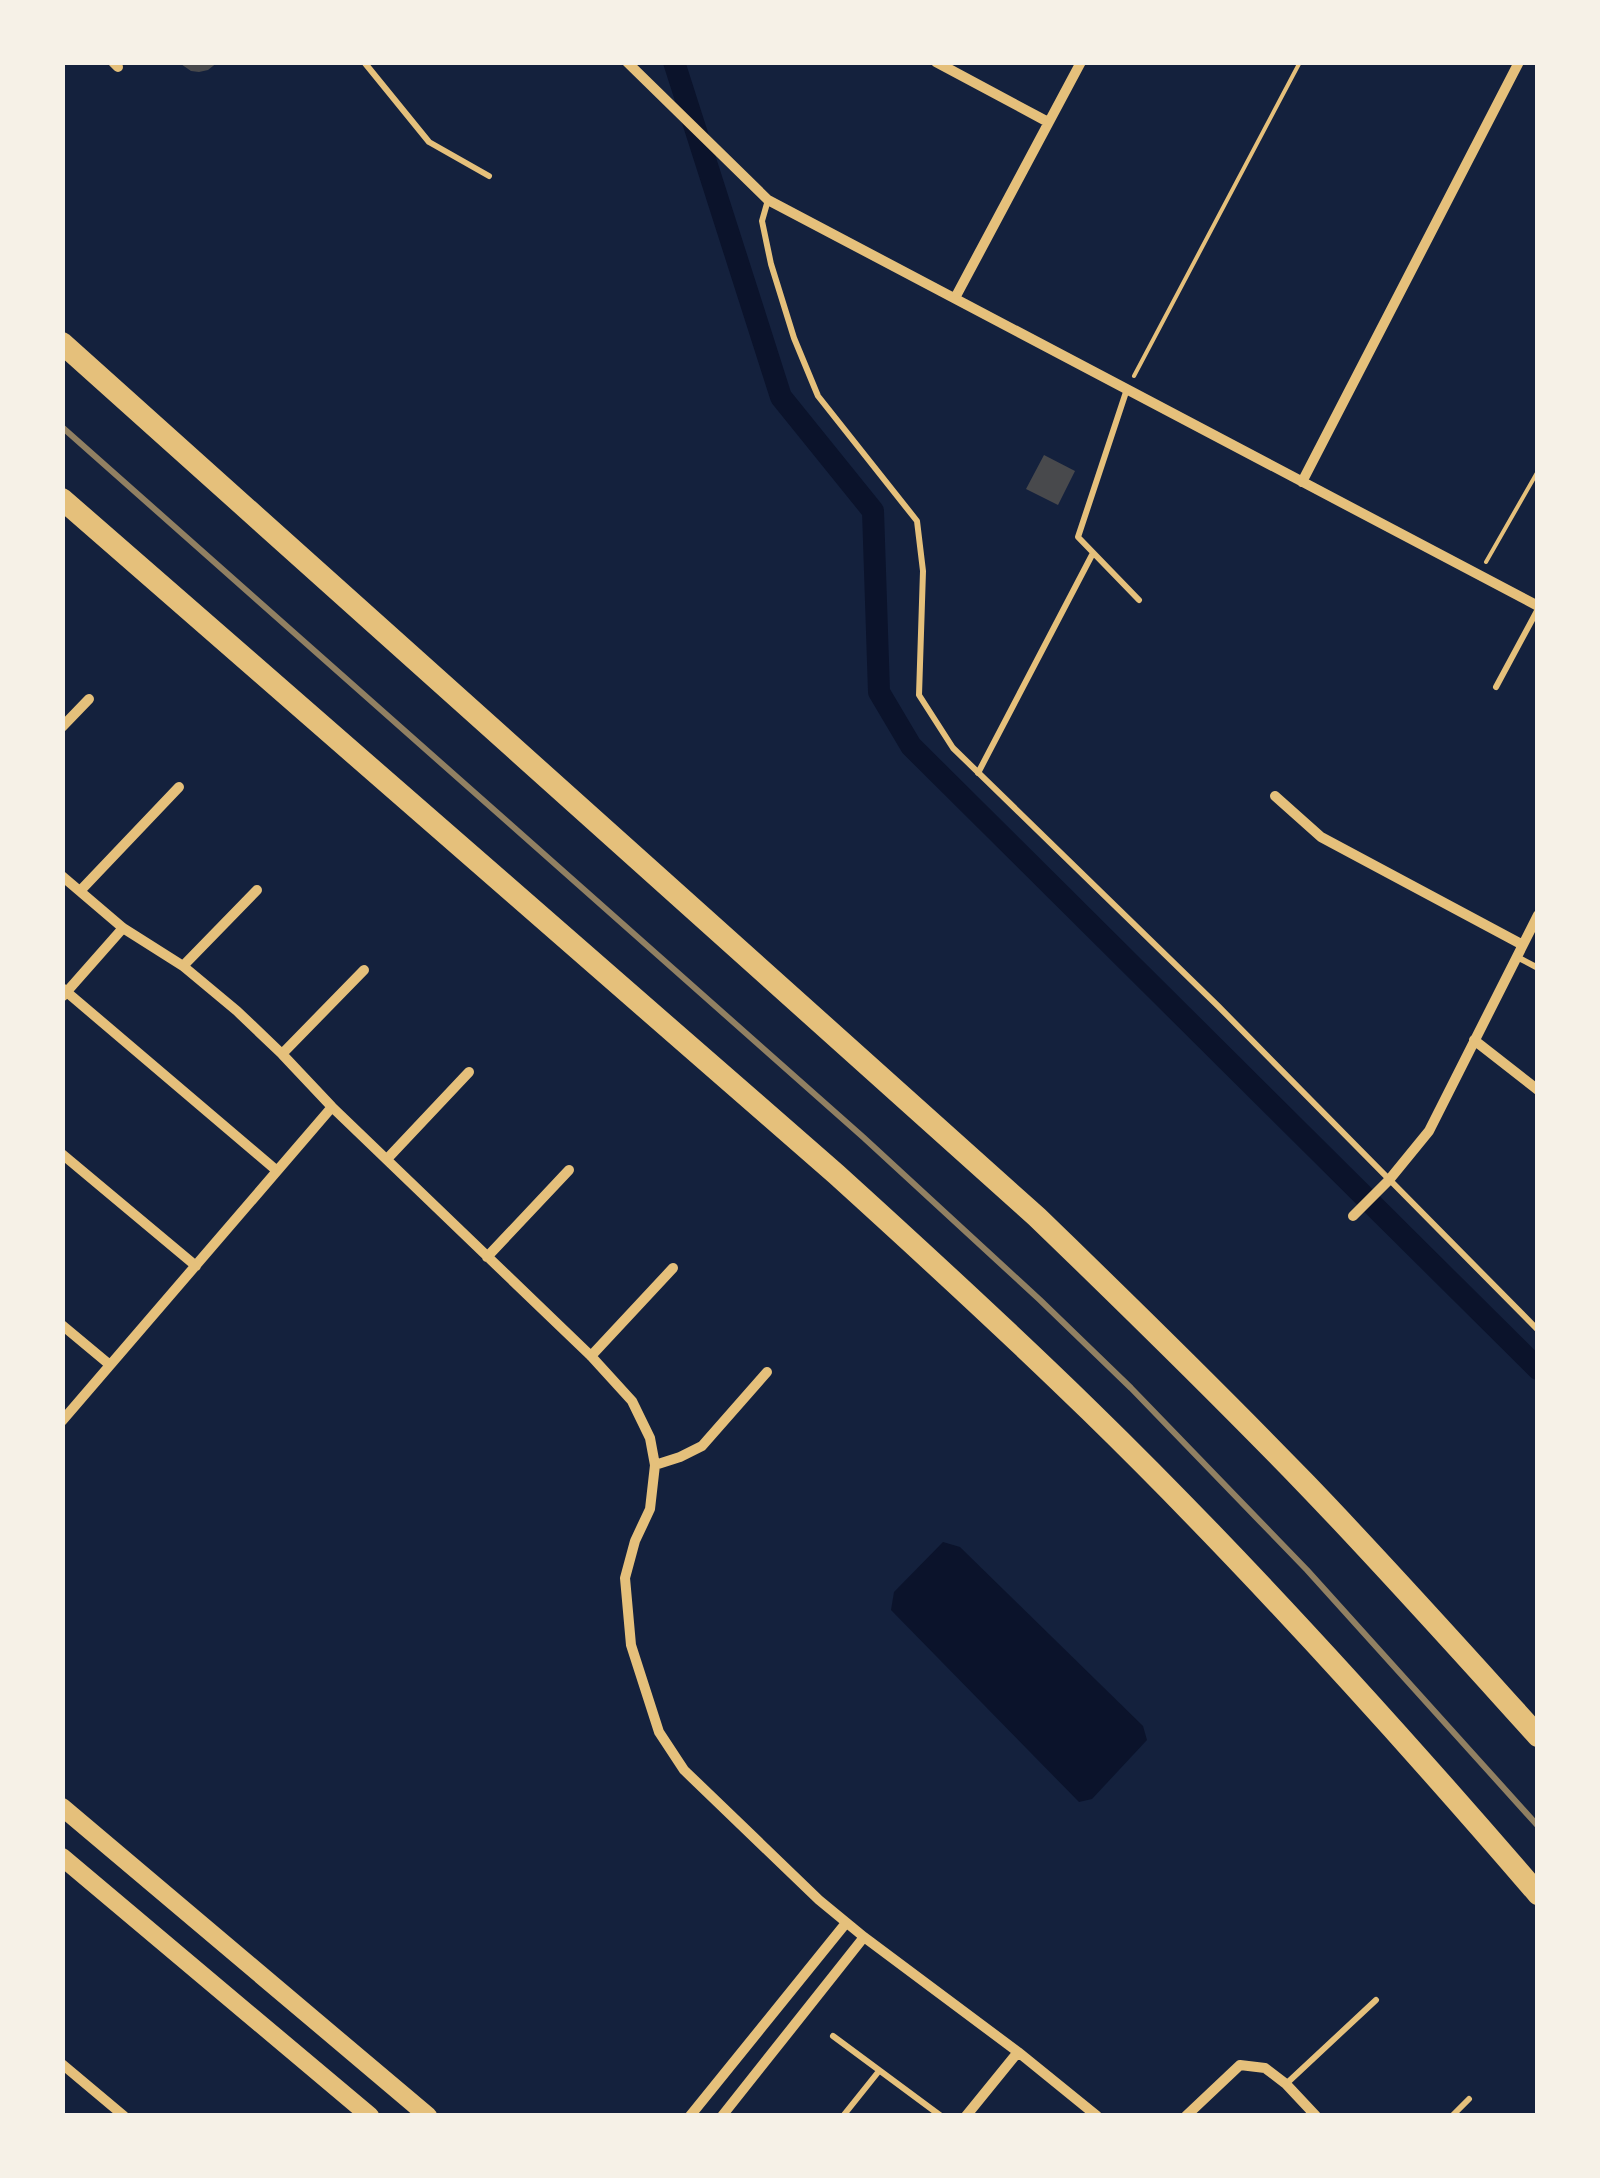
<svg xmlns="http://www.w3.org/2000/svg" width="1600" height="2178" font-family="'Libre Baskerville',serif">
  <rect width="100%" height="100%" fill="#14213d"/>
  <path fill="#0b132b" d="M943 1542 960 1547 1143 1726 1147 1740 1092 1799 1079 1802 891 1610 894 1592Z"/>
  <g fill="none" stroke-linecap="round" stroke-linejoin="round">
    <path stroke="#0b132b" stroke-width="22" d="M674 62 781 397 873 511 879 692 911 746 1538 1369"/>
  </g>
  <path fill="#48494c" d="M178 62H218L208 70 199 72 191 71Z
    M1044 455 1075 471 1058 505 1026 489Z"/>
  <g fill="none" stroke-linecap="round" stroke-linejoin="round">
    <path stroke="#e5c07b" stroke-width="4" d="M1134 376 1300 62
      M1486 562 1538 471"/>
    <path stroke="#e5c07b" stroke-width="6" d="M364 62 429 142 489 176
      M768 200 762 221 771 264 794 338 818 396 917 521 923 571 919 695 953 748 1218 1006 1538 1330
      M1127 389 1078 537 1139 600
      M1496 687 1538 609
      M978 773 1093 553
      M1517 957 1538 968
      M833 2036 941 2116
      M1286 2084 1376 2000
      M843 2116 879 2071
      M1452 2116 1469 2099"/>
    <path stroke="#e5c07b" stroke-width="10" d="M113 62 118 67
      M627 62 768 200 1538 606
      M936 62 1048 122
      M955 298 1081 62
      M1302 482 1519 62
      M62 727 89 699
      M1275 796 1321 837 1521 944
      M62 876 123 928 183 966 237 1011 282 1054 332 1107 591 1356 632 1401 650 1438 655 1465 650 1509 635 1541 625 1578 631 1645 659 1732 684 1770 819 1900 864 1937 1018 2052 1097 2116
      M80 891 179 787
      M183 966 257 890
      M62 988 276 1170
      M63 996 123 928
      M1474 1040 1538 1090
      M282 1054 364 970
      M62 1154 196 1266
      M387 1159 469 1072
      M1353 1216 1389 1180 1429 1131 1538 915
      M487 1257 569 1170
      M62 1325 110 1365
      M591 1356 673 1268
      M62 1421 332 1107
      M655 1465 680 1457 702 1446 767 1372
      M62 2064 124 2116
      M690 2116 846 1923
      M722 2116 864 1937
      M966 2116 1018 2052
      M1186 2116 1240 2065 1265 2068 1286 2084 1316 2116"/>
    <path stroke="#e5c07b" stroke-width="18" d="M62 1807 428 2116
      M62 1857 370 2116"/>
    <path stroke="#e5c07b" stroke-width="22" d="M62 343 1037 1217C1128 1305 1218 1393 1306 1484 1385 1566 1461 1651 1538 1736
      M62 499 836 1174C922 1252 1007 1330 1090 1411 1247 1564 1395 1728 1538 1894"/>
    <path stroke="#918062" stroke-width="6" d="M62 427 863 1137 1040 1300 1131 1388 1307 1570 1538 1826"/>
  </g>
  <rect width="1600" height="2178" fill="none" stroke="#f6f1e7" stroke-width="130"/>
</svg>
